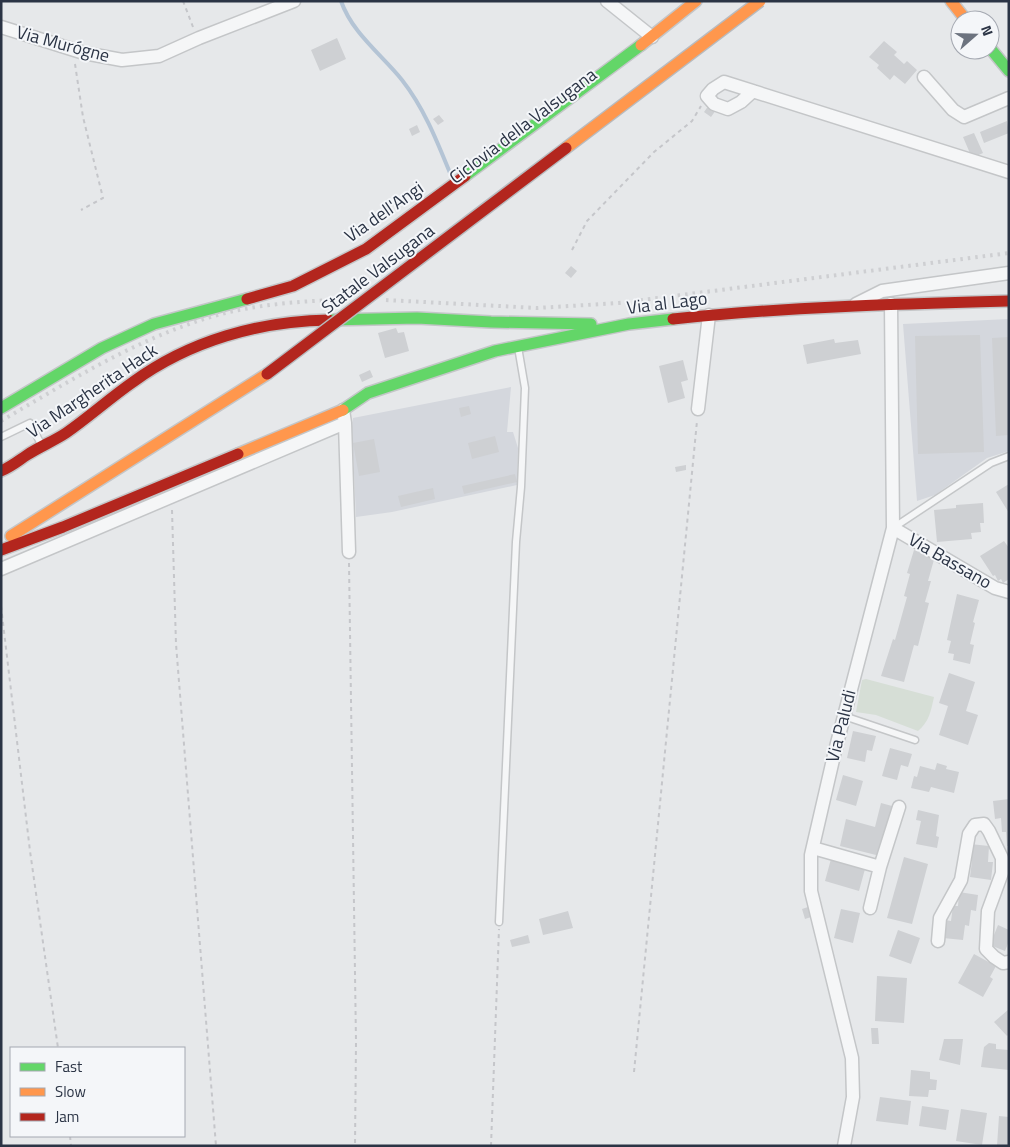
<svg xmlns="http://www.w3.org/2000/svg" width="1010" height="1147" font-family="'Titillium Web',sans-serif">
  <rect width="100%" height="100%" fill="#e6e8ea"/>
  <path fill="#d4d7dd" d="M1009 319V451L987 458 935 495 917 501 903 324Z
    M511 387 507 432H513L518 448 517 485 392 512 356 517 352 427 353 418Z"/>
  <path fill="#d6ded6" d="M866 679 934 697C931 711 929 722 918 731L876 715 856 712 862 680Z"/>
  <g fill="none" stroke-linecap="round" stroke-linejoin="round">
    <path stroke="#b4c4d5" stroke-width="4" d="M341 1C352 33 382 55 402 80 424 108 437 141 450 173"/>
  </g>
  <path fill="#ced0d3" d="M337 38 346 59 320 71 311 50Z
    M884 41 897 52 894 55 904 64 907 61 917 70 905 84 894 75 890 80 877 68 879 65 869 57Z
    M709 105 716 110 711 117 704 112Z
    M439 115 444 121 438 125 433 119Z
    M1007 121 1009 133 984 143 980 132Z
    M417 125 420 132 412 136 409 129Z
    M974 133 983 153 972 158 963 137Z
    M571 266 577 271 571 278 565 273Z
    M396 328 398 333 404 332 409 351 385 358 378 333Z
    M980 335 984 452 918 454 915 336Z
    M1009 337V435L996 436 992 338Z
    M834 339 835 343 858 340 861 354 807 364 803 345Z
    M683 360 688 380 681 382 685 398 668 403 659 366Z
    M370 370 373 377 362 382 359 375Z
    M469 406 471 414 461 417 459 408Z
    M495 436 499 452 472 459 468 443Z
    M374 439 380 472 359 476 353 443Z
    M686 465V470L676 472 675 467Z
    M515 474 517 482 464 494 462 486Z
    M1009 484V513L996 492Z
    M433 488 435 499 401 507 398 496Z
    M983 503 984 523H980L981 532 971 533 972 539 937 542 934 510 956 508V505Z
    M1004 541 1009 548V579L1003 583 1001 579 998 581 995 575 993 576 980 556Z
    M914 550 935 556 928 581H931L925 602 929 603 918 646 914 645 904 682 881 676 893 639 895 640 907 597 904 596 910 574 907 573Z
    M957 594 979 600 973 622 975 623 970 644 974 645 970 664 953 660 954 654 948 653 951 641 947 640Z
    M949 673 975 682 966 711 978 715 968 745 939 735 948 706 939 703Z
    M853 731 876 736 872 751 867 750 865 762 847 758Z
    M890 748 912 754 908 767 901 765 897 780 882 776Z
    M937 763 947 766 946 769 959 772 954 793 931 787 929 792 911 788 914 776 917 777 920 766 935 770Z
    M843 775 863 781 856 806 836 800Z
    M1009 799V846H1007L1006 832H1002L1001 818 995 819 993 801Z
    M881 803 892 806 880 856 840 846 846 819 875 827Z
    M918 810 939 815 936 836 939 837 937 848 916 844 921 821 916 820Z
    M970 844 989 846 988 862H993L991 880 970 877 972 861 968 860Z
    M904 857 928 864 912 924 887 918Z
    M831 859 865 869 859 891 825 881Z
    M959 892 978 895 976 911 971 910 969 926 965 925 963 940 943 938 945 920 951 921 953 906H958Z
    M808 907 811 917 805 919 802 909Z
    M841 909 860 913 853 943 834 938Z
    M568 911 573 928 543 935 539 919Z
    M998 925 1009 930V941L1005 951 990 945Z
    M898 930 920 938 911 964 889 956Z
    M528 935 530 943 512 947 510 940Z
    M974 954 996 966 990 977 993 979 983 997 958 983Z
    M877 976 907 978 904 1023 875 1021Z
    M1009 1009V1034L1007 1036 994 1022Z
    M871 1028H878L879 1044H872Z
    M944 1039H963L960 1065 939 1060Z
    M989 1043 996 1044V1049L1009 1050V1070L981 1067 984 1047Z
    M911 1070 930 1072V1079L937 1080 936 1090H929L928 1097 909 1096Z
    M880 1097 911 1101 908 1125 876 1121Z
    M922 1106 949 1110 946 1130 919 1126Z
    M961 1109 987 1113 982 1145 956 1141Z
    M999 1116 1009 1117V1146H997Z"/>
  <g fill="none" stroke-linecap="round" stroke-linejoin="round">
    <g stroke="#c4c6c8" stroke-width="9">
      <path id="lane" d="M1 437 30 423 42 446
        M893 528 991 463 1009 456
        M844 716 915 740
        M499 922 516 542 521 487 525 388 518 347"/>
    </g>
    <g stroke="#c4c6c8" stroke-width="15">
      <path id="street" d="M607 1 652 37
        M1 27 84 53 122 60 159 56 199 38 294 1
        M924 77 953 110 964 117 1009 98
        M753 91 741 102 728 109 714 104 707 96 713 89 724 82 1009 172
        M856 304 882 291 1009 273
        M698 409 709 315
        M345 423 349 552
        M893 528 995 588 1009 592
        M1 569 345 423 343 410
        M813 848 880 867
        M870 908 880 867 899 807
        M938 941 940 918 961 880 969 834 975 825 984 824 989 831 1002 858V873L988 911 986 949 994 957 1003 963 1009 962
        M844 1146 853 1097 852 1058 811 891V855L835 751 893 528 891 304"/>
    </g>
    <g stroke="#c4c6c8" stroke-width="14">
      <path id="fast" d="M990 48 1009 71
        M465 176 641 45
        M329 320 417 318 491 322 591 324
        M1 408 102 348 154 324 247 299
        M343 410 368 393 495 351 629 324 673 319"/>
    </g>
    <g stroke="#c4c6c8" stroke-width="14">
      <path id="slow" d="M951 1 966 20
        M641 45 696 1
        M238 454 343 410
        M11 536 267 374"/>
    </g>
    <g stroke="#c4c6c8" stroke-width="14">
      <path id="jam" d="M247 299 293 286 366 249 465 176
        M673 319C784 307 897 304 1009 301
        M1 471C11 467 18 461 27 455 39 447 54 441 66 433 89 417 110 398 133 382 189 341 259 321 329 320
        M1 550 63 527 238 454"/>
    </g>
    <path stroke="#c5c6ca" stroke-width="2" stroke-dasharray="4 4" stroke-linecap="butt" d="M183 1 193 27
      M75 64 83 117 103 198 81 210
      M572 250 587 221 654 152 692 121 701 106
      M172 510 176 644 216 1146
      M349 563 356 1042 355 1146
      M1 606 30 851 58 1048
      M634 1072 697 421
      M70 1136 71 1146
      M491 1146 499 929"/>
    <use href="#lane" stroke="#f5f6f7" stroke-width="6"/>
    <use href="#street" stroke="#f5f6f7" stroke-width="12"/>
    <use href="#fast" stroke="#63d668" stroke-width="11"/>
    <use href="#slow" stroke="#ff974d" stroke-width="11"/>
    <use href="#jam" stroke="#b3261e" stroke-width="11"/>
    <path stroke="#cecfd2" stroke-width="4" stroke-dasharray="2.5 5" stroke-linecap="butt" d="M386 300 537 308 619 303 1009 253
      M1 421C66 383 130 343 201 320 243 306 289 302 332 300"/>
    <g stroke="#b8bbbf" stroke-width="14" stroke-linecap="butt">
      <path id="slow-bridge" d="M566 148 760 1"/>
    </g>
    <g stroke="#b8bbbf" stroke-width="14" stroke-linecap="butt">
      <path id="jam-bridge" d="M267 374 566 148"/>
    </g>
    <use href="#slow-bridge" stroke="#ff974d" stroke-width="11"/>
    <use href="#jam-bridge" stroke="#b3261e" stroke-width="11"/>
  </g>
  <g text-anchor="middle" stroke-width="4" stroke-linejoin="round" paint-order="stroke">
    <g font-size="18" fill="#2b3445" stroke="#f4f6f9">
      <text transform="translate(63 44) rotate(15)" y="6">Via Murógne</text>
      <text transform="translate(523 126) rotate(-37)" y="6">Ciclovia della Valsugana</text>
      <text transform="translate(384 212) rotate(-35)" y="6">Via dell'Angi</text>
      <text transform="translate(378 269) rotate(-37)" y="6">Statale Valsugana</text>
      <text transform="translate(667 303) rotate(-7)" y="6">Via al Lago</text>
      <text transform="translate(92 391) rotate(-34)" y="6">Via Margherita Hack</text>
      <text transform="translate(950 561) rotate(30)" y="6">Via Bassano</text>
      <text transform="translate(841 726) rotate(-76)" y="6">Via Paludi</text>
    </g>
  </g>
  <rect width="1010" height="1147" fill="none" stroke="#2b3445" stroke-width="5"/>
  <rect x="10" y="1047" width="175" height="90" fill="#f4f6f9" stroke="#a4a8b1"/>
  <rect x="20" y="1063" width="25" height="8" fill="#63d668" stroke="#a4a8b1"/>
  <text x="55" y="1072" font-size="15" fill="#2b3445">Fast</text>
  <rect x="20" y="1088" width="25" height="8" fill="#ff974d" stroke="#a4a8b1"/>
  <text x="55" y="1097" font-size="15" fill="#2b3445">Slow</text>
  <rect x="20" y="1113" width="25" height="8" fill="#b3261e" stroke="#a4a8b1"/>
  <text x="55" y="1122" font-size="15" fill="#2b3445">Jam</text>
  <g transform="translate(975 35) rotate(70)"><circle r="24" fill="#f4f6f9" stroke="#a4a8b1"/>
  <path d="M0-4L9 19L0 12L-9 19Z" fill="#6c737f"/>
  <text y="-8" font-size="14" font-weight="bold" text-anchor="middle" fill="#2b3445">N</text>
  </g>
</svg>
